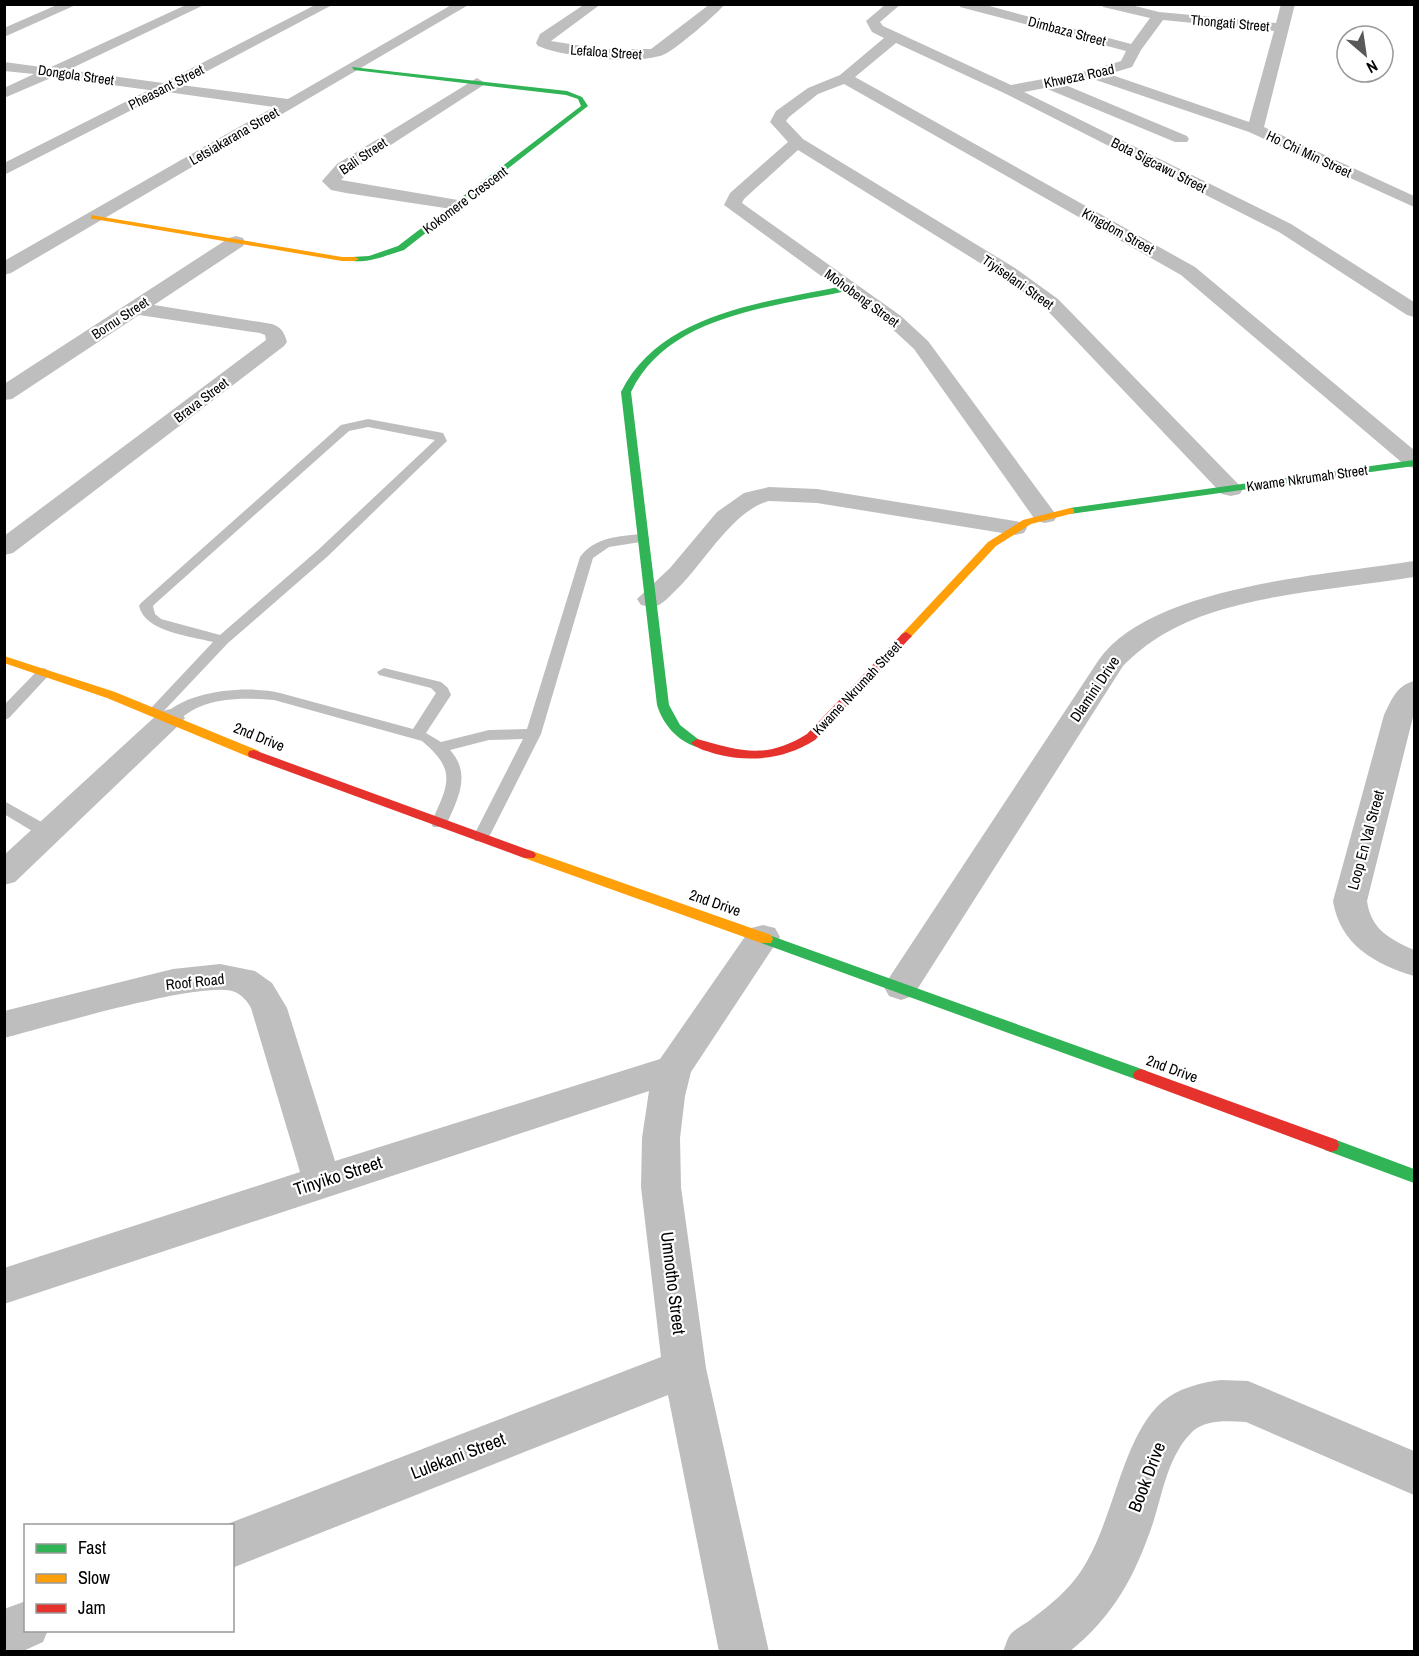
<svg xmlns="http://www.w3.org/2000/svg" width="1419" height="1656" font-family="'Archivo Narrow',sans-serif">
  <rect width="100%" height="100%" fill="#fff"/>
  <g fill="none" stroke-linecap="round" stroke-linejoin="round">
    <path fill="#bebebe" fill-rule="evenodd" d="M368 419 443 433 447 441 328 556 228 643 160 715H150L147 712 150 709 213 642C190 636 145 632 139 606L141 603 341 425ZM368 427 435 440 318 550 220 635 161 619 155 614 153 606 157 602 349 431Z
      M642 534 647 535 649 538 647 541 609 547 593 558 541 734 487 841H475L473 837 523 739 489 740 450 750C471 773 459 797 447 823L445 827H433L431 823C448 785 458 771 422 741L274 700C249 698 223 697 199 707 189 711 180 720 170 723L162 718C183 690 249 685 280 693L413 729 436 693 431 688 379 675 377 672 384 668 441 682 448 688 451 695 426 733 441 742 489 730 527 729 580 557C595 537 619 536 642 534Z
      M44 668 51 672 49 675 9 718 4 720V705L39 669Z
      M4 801 54 829 56 833 54 837H42L4 814Z"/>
    <path fill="#bebebe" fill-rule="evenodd" d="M59 4H78L4 37V28Z
      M188 4H206L68 70 163 83 317 4H334L181 85 288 99 453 4H470L11 273 4 275V261L274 107 167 92 4 175V163L149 90 53 77 4 98V88L34 74 4 71V62L49 68Z
      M585 4H601L551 41 601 49H651L710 4H725C717 14 676 49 665 54 640 66 563 57 538 46L536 43 540 34Z
      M886 4H901L880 22 883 26 1011 85 1092 70 1121 61 1126 51 960 7 959 4H982L1131 44 1150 18 1103 7 1102 4H1127L1159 12 1276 23 1281 4H1295L1264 127 1414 196V207L1249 132 1093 79 1063 84 1187 136 1189 139 1187 142H1175L1045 88 1024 92 1291 224 1414 302V317L1407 315 1279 232 1004 93 896 43 855 77 1195 267 1414 450V468L1406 466 1181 275 844 84 818 94 789 117 786 121 803 139 1015 268 1058 299 1243 489 1240 494 1231 496 1222 494 1044 307 1001 276 798 150 744 199 742 203 901 316 928 341 1057 516 1054 521 1045 523 1036 521 914 349 887 324 724 205 730 193 788 142 770 122 776 111 808 88 840 75 884 38 872 32 866 21ZM1163 20 1274 31 1249 122 1109 74 1132 67 1141 50Z
      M477 78 485 83 482 86 349 172 341 180 458 200 464 201 467 205 464 209 458 210 346 193 331 190 322 181 337 164Z
      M236 236 243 238 245 242 243 246 154 305 272 324C282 328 284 332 287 342L284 346 13 553 4 555V536L266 340 265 335 260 333 139 315 12 399 4 400V384L229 238Z
      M769 487 817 489 1015 521 1024 523 1027 528 1024 533 1015 535 817 503 769 501C731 511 702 567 673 593 669 597 664 602 659 605 652 608 647 606 641 605L637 599 670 568 717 512 744 493Z
      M1414 561V577C1337 590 1229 594 1162 635 1147 644 1135 654 1123 666L913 996 901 1000 889 996 884 987 889 978 1098 661C1150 585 1329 575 1414 561Z
      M1414 681V713L1367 901C1371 930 1390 939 1414 950V976C1375 964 1340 945 1333 901L1384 715C1392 699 1396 686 1414 681Z
      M170 709 180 712 185 718 180 724 15 882 4 885V855L160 712Z
      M763 925 775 928 780 937 691 1072 685 1096 680 1138 681 1187 706 1368 769 1652H719L668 1395 232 1568V1526H222L661 1357 641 1187 642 1138 649 1091 4 1304V1268L300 1172 251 1008C248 1002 242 995 235 992 206 979 44 1028 4 1038V1011L173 969 220 964 255 971 272 983 287 1008 335 1161 660 1059 751 928Z
      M1221 1380 1248 1381 1414 1451V1495L1246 1422C1228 1421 1207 1419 1193 1431 1168 1455 1163 1492 1153 1523 1135 1576 1114 1616 1069 1652H1003C1005 1647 1007 1639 1010 1635 1015 1629 1023 1625 1029 1621 1046 1608 1063 1595 1076 1578 1114 1529 1119 1440 1162 1402 1177 1389 1201 1382 1221 1380Z
      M26 1601V1630H48L43 1642 21 1652H4V1609Z"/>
    <path fill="#30b455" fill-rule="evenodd" d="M352 67 567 91 582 97 588 106 404 250C387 255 370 263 352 261V257L369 256 398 246 581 106 578 99 566 95 354 70Z
      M848 285 852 288 851 290C776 307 669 313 631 392L669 705 680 725 703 743 697 747C677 741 663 724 657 705L621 392C661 311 769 302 848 285Z
      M1414 460V466L1070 514 1065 511 1070 508Z
      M766 934 1147 1071 1149 1075 1147 1079 1141 1081 1135 1079 761 943 759 939 761 935Z
      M1331 1138 1414 1169V1183L1325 1150 1323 1145 1325 1140Z"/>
    <path fill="#ff9f0a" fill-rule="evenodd" d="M91 215 342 257H355L359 259 355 261H342L94 219H91Z
      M1070 508 1074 509V513L1031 524 996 546 910 638H902L900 636 902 634 988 542 1023 520Z
      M4 656 115 692 259 751 260 754 254 758 249 757 107 698 4 663Z
      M529 850 771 935 773 939 771 943H761L524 858 522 855 524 852Z"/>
    <path fill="#e5322d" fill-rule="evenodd" d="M906 632 912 636 910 638 815 740C785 759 751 763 716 754 707 751 697 749 691 743L697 739C741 751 765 760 807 734L902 634Z
      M254 750 534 852 536 855 534 858H524L249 757 248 754 249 751Z
      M1141 1069 1337 1140 1339 1145 1337 1150 1331 1152 1135 1079 1133 1075 1135 1071Z"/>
  </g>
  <g text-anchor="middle" stroke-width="4.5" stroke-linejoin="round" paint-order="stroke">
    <g font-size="14" fill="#000" stroke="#fff">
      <text transform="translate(1230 23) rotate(5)" y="5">Thongati Street</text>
      <text transform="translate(1067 31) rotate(15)" y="5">Dimbaza Street</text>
      <text transform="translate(606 52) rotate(4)" y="5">Lefaloa Street</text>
      <text transform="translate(76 75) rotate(8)" y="5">Dongola Street</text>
      <text transform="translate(1079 76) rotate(-12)" y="5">Khweza Road</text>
      <text transform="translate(166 87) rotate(-27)" y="5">Pheasant Street</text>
      <text transform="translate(234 136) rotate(-30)" y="5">Letsiakarana Street</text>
      <text transform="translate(1309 154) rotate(25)" y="5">Ho Chi Min Street</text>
      <text transform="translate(363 156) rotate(-34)" y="5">Bali Street</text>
      <text transform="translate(1159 165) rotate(27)" y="5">Bota Sigcawu Street</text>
      <text transform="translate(465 200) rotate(-37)" y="5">Kokomere Crescent</text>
      <text transform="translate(1118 231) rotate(29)" y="5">Kingdom Street</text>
      <text transform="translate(1018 282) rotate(35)" y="5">Tiyiselani Street</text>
      <text transform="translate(862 298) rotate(36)" y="5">Mohobeng Street</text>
      <text transform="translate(120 318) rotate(-33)" y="5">Bornu Street</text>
      <text transform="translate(201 400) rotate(-37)" y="5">Brava Street</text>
      <text transform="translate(1307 478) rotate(-8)" y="5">Kwame Nkrumah Street</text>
      <text transform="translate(857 688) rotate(-47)" y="5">Kwame Nkrumah Street</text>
    </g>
    <g font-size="15" fill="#000" stroke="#fff">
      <text transform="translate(1095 689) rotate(-56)" y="5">Dlamini Drive</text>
      <text transform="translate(259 737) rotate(22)" y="5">2nd Drive</text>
      <text transform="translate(1366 840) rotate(-75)" y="5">Loop En Val Street</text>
      <text transform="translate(715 903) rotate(19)" y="5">2nd Drive</text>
      <text transform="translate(195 982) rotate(-6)" y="5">Roof Road</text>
      <text transform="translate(1172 1069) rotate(20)" y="5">2nd Drive</text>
    </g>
    <g font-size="18" fill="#000" stroke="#fff">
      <text transform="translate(338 1176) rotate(-18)" y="6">Tinyiko Street</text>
      <text transform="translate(673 1283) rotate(83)" y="6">Umnotho Street</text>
      <text transform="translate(458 1456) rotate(-21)" y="6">Lulekani Street</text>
      <text transform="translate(1147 1477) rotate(-69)" y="6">Book Drive</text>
    </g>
  </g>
  <rect width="1419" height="1656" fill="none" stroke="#000000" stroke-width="12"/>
  <rect x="24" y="1524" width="210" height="108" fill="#ffffff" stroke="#999999" stroke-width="1.5"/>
  <rect x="36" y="1544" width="30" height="9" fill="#30b455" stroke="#999999" stroke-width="1.5"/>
  <text x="78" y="1554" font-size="18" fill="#000000">Fast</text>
  <rect x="36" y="1574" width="30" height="9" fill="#ff9f0a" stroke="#999999" stroke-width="1.5"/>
  <text x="78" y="1584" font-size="18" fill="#000000">Slow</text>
  <rect x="36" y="1604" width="30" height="9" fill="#e5322d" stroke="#999999" stroke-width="1.5"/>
  <text x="78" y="1614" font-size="18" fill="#000000">Jam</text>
  <g transform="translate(1365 54) rotate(151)"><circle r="28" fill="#ffffff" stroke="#999999" stroke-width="1.5"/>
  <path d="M0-4.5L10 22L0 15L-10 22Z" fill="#595959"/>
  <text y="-9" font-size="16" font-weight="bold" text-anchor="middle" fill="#000000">N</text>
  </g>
</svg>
